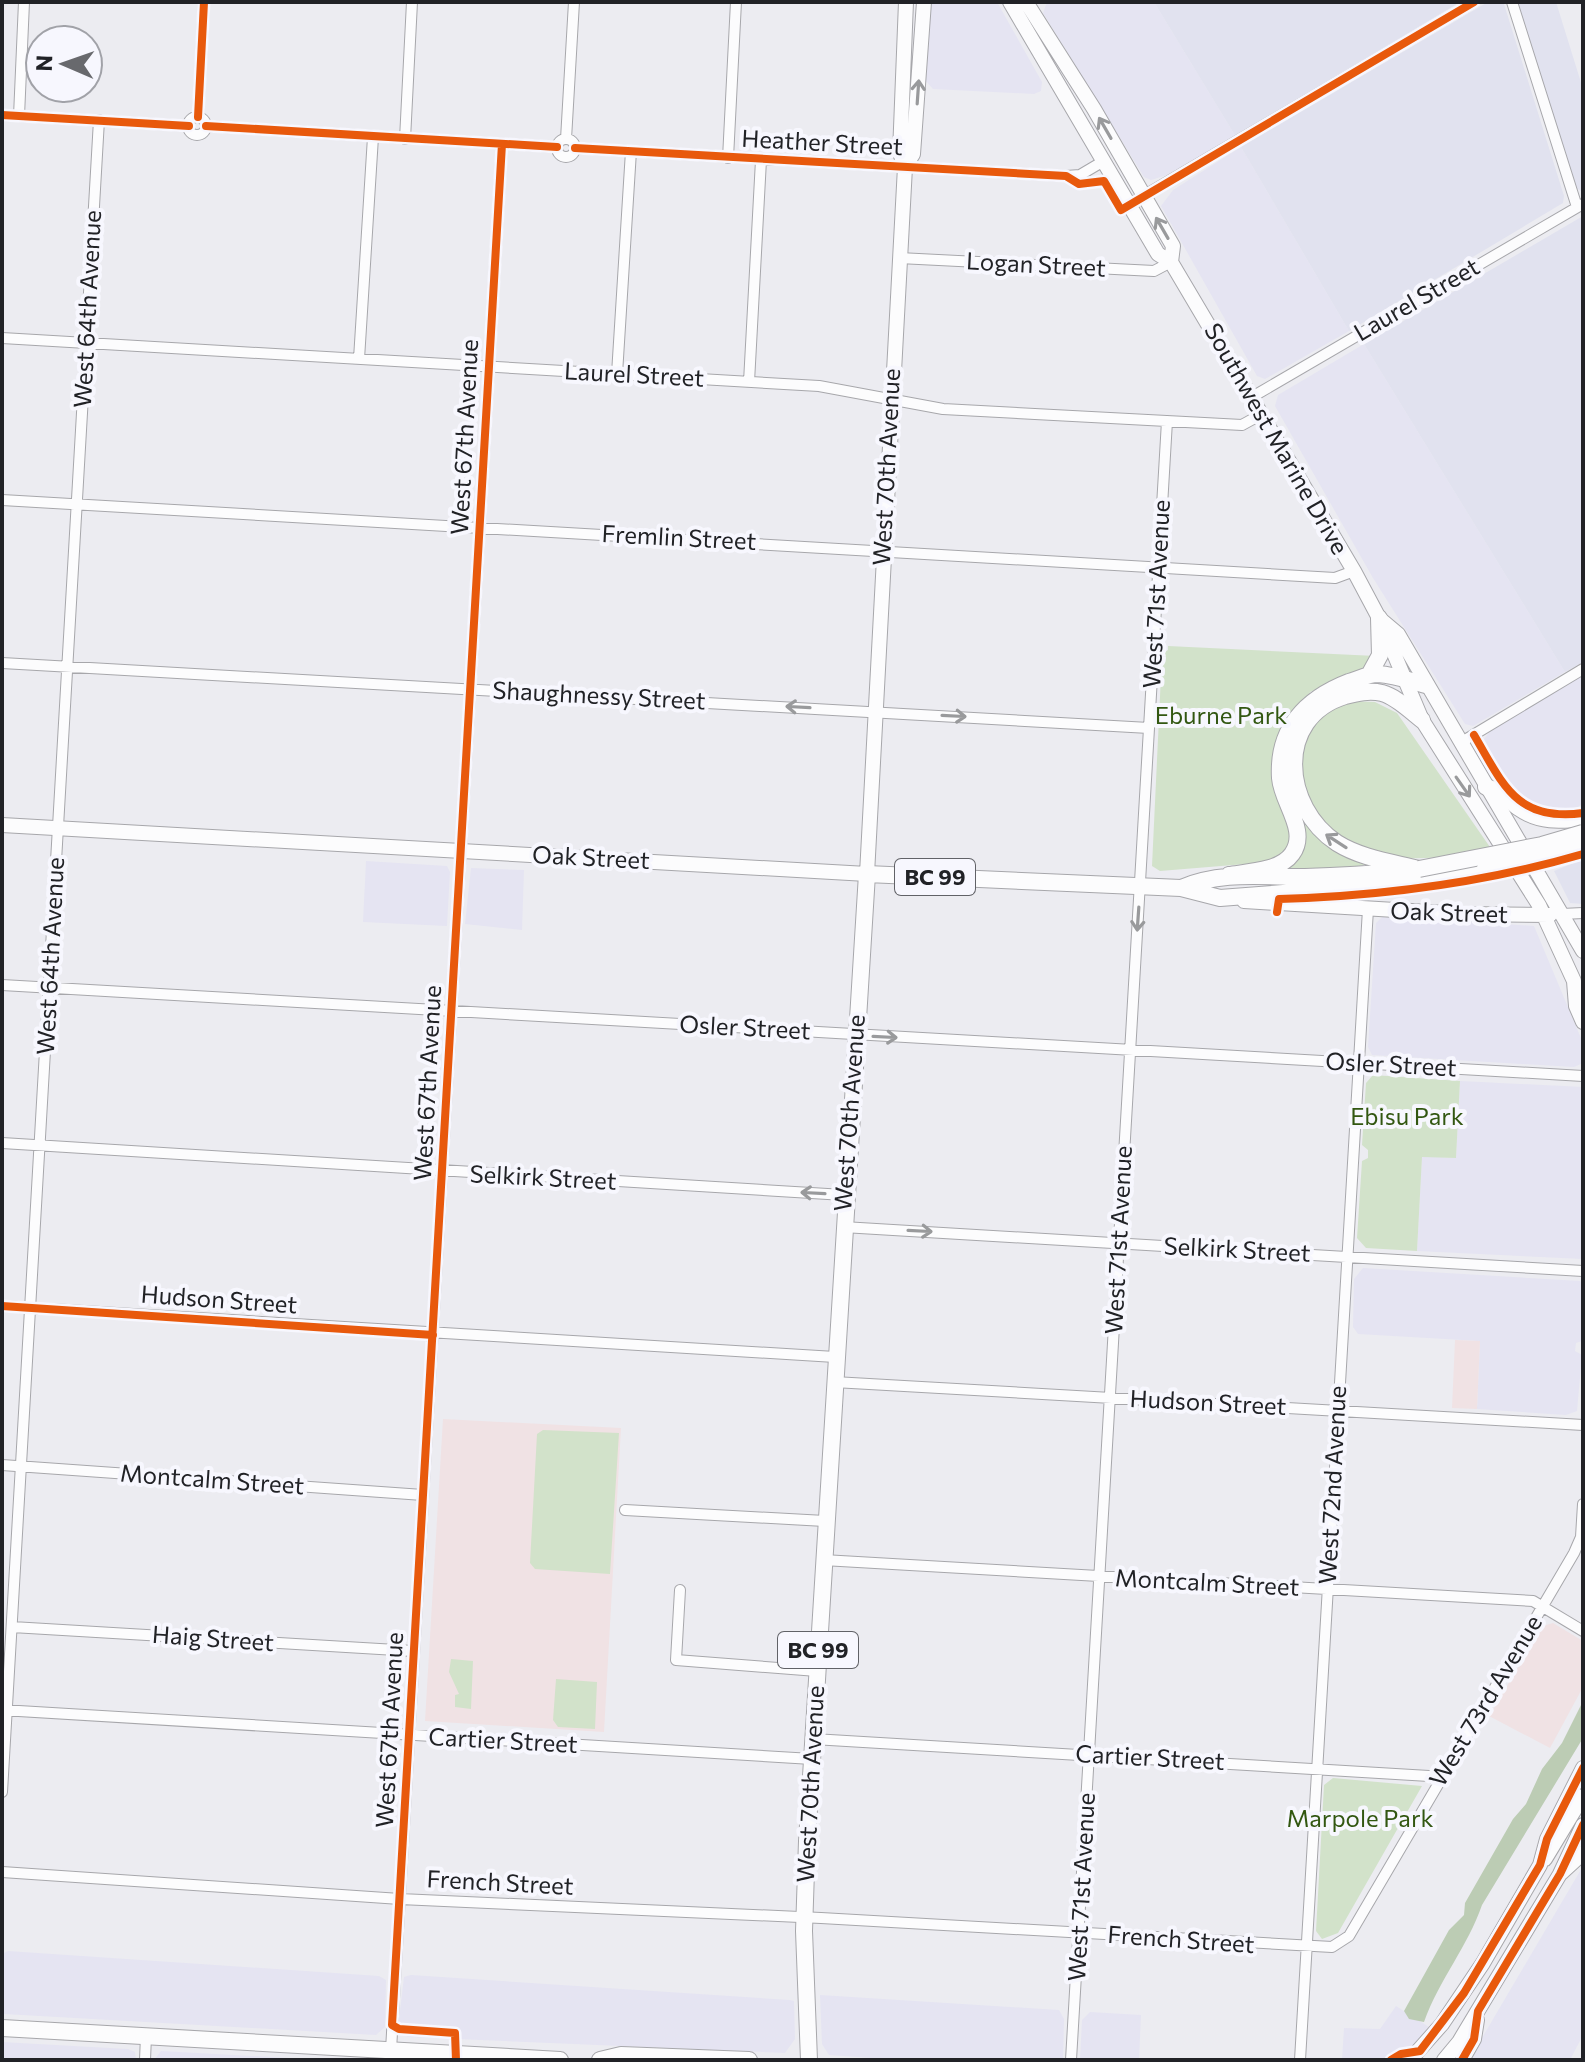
<svg xmlns="http://www.w3.org/2000/svg" width="1585" height="2062" font-family="Commissioner,sans-serif">
  <rect width="100%" height="100%" fill="#ececf1"/>
  <path fill="#e5e4f2" d="M930 2H997L1042 82 1041 91 1034 94 933 89 925 80Z
    M1047 2H1154L1236 137 1167 175 1151 180 1144 177 1043 13Z
    M1241 147 1349 331 1265 379 1257 376 1161 206 1173 190Z
    M1364 344 1565 672 1473 726 1465 724 1373 578 1275 406 1278 395Z
    M1583 675V804L1567 813 1548 816 1506 791 1480 749 1481 743 1491 730Z
    M366 861 447 866 450 872 447 926 363 922Z
    M471 868 524 870 522 930 465 924Z
    M1383 916 1534 926 1583 1043V1063L1574 1067 1372 1055 1368 1047 1376 923Z
    M1460 1081 1583 1087V1259L1417 1251 1422 1156 1456 1158Z
    M1363 1268 1580 1281 1583 1285V1328L1582 1341 1576 1343 1575 1351 1582 1355 1577 1411 1566 1415 1477 1409 1480 1341 1358 1334 1353 1327 1354 1279Z
    M1583 1866V2035L1570 2060H1469Z
    M8 1951 379 1976 386 1980 385 2027 376 2035 4 2014 2 1954Z
    M411 1975 790 2000 794 2001 795 2039 785 2053 408 2037 399 2032V2019L404 1977Z
    M820 1995 1059 2010 1064 2019 1063 2060H898L829 2055 822 2044Z
    M1396 2006 1429 2027 1408 2051 1396 2060H1342L1344 2028 1380 2029Z
    M1090 2012 1141 2015 1139 2060H1080L1082 2020Z
    M2 2042 128 2049 135 2052 136 2060H2Z
    M161 2051 289 2058 293 2060H154Z"/>
  <path fill="#e1e2ef" d="M1154 2H1460L1236 137Z
    M1488 2 1504 4 1564 196 1563 203 1349 331 1241 147Z
    M1517 2H1556L1583 89V192L1576 188Z
    M1583 216V662L1565 672 1364 344Z
    M1583 859V904L1570 903 1554 871Z"/>
  <path fill="#f0e2e4" d="M1455 1340 1480 1341 1477 1409 1452 1408Z
    M443 1419 621 1428 604 1732 425 1721Z
    M1553 1623 1583 1641V1687L1550 1748 1489 1716 1543 1626Z"/>
  <path fill="#d2e2ca" d="M1168 646 1376 656 1368 668 1310 692 1292 834 1285 854 1270 862 1160 871 1152 866 1162 654 1168 650Z
    M1351 701 1375 702 1397 713 1492 850C1451 856 1411 864 1370 852 1323 837 1275 775 1311 728 1321 714 1336 708 1351 701Z
    M1304 818 1367 864 1348 869 1282 871Z
    M1373 1075 1460 1081 1456 1158 1422 1157 1417 1251 1366 1248 1357 1238 1362 1161 1368 1158V1150L1362 1145 1366 1083Z
    M543 1430 619 1433 610 1574 535 1569 530 1563 537 1434Z
    M451 1659 473 1661 471 1709 455 1707V1695L459 1694 449 1672Z
    M556 1679 597 1682 595 1729 558 1727 553 1720Z
    M1333 1778 1422 1786 1338 1933 1322 1939 1316 1931 1324 1785Z"/>
  <path fill="#bcccb4" d="M1583 1701V1738L1482 1905C1468 1946 1439 1980 1424 2022L1409 2019 1404 2011 1449 1930 1464 1915 1465 1903 1513 1819 1526 1804 1542 1769 1562 1743Z"/>
  <g fill="none" stroke-linecap="round" stroke-linejoin="round">
    <g stroke="#a7a7ab" stroke-width="12">
      <path id="minor" d="M1512 2 1577 207
        M2 115 189 126
        M19 116 24 2
        M198 117 204 2
        M188 126a9 9 0 1 1 18 0a9 9 0 1 1-18 0Z
        M206 126 557 147
        M405 139 412 2
        M566 139 574 2
        M557 148a9 9 0 1 1 18 0a9 9 0 1 1-18 0Z
        M575 148 1066 176 1080 175 1102 162
        M728 158 736 2
        M1128 205 1474 2
        M899 258 1154 271 1171 262
        M2 338 819 386 943 409 1242 425 1262 414
        M359 359 373 137
        M617 374 631 151
        M749 382 761 160
        M1252 397 1583 204
        M2 500C446 526 890 552 1335 578L1354 571
        M2 663 1149 728
        M1460 743 1583 669
        M1562 914 1583 913
        M2 985 1583 1076
        M2 1143 844 1195
        M843 1227 1583 1271
        M2 1306 835 1357
        M834 1382 1583 1425
        M2 1465 423 1495
        M625 1510 825 1521
        M823 1560 1533 1601 1583 1631
        M680 1590 676 1660 817 1671
        M12 1627 413 1651
        M2 1710 812 1759
        M813 1739 1429 1776 1438 1781
        M2 1792 99 120
        M2 1872 400 1899 821 1918 1332 1947 1349 1936 1574 1553 1581 1537 1583 1504
        M391 2050 502 144
        M145 2060 146 2036
        M1071 2060 1167 421
        M1300 2060 1368 909"/>
    </g>
    <g stroke="#a7a7ab" stroke-width="16">
      <path id="major" d="M1010 2 1158 254 1171 262 1354 571 1379 618 1422 720 1539 905 1574 981 1576 1006 1583 1022
        M1026 2 1094 109 1173 246 1171 262
        M905 167 913 154 924 2
        M1379 618 1398 634 1583 951
        M2 825 867 874 905 167 900 153 906 2
        M1244 901 1462 914 1550 915
        M1545 1859 1583 1796
        M1560 1874 1583 1825
        M1410 2060 1442 2024 1483 1963 1540 1865 1547 1839 1583 1768
        M1444 2060 1459 2042 1560 1874 1583 1853
        M1462 2060 1474 2039 1477 2020"/>
    </g>
    <g stroke="#a7a7ab" stroke-width="18">
      <path id="highway" d="M1369 675 1380 655 1379 618
        M1486 787C1501 791 1507 799 1519 808 1539 822 1560 821 1583 818
        M1419 869C1391 862 1361 858 1337 843 1283 808 1274 718 1345 696 1357 693 1369 690 1382 693 1397 697 1410 711 1422 720
        M1229 875C1248 872 1280 871 1292 854 1309 831 1282 803 1280 778 1277 729 1305 699 1349 682 1359 679 1368 674 1378 674 1395 675 1411 681 1426 685
        M1181 888C1221 871 1262 877 1305 877 1338 876 1372 874 1405 871
        M2 2028 560 2060
        M600 2060 621 2055 749 2060
        M809 2060 804 1931 807 1841 867 874 1181 888 1220 898 1411 883 1483 872"/>
    </g>
    <use href="#minor" stroke="#fcfcfd" stroke-width="10"/>
    <use href="#major" stroke="#fcfcfd" stroke-width="14"/>
    <use href="#highway" stroke="#fcfcfd" stroke-width="16"/>
    <g stroke="#a7a7ab" stroke-width="18" stroke-linecap="butt">
      <path id="highway-bridge" d="M1419 869 1542 845 1583 833
        M1483 872 1583 846"/>
    </g>
    <use href="#highway-bridge" stroke="#fcfcfd" stroke-width="16"/>
    <g stroke="#f7f7fe" stroke-width="13">
      <path id="cycleway" d="M2 115 189 126
        M198 117 204 2
        M206 126 557 147
        M575 148 1066 176 1079 184 1104 181 1121 210 1474 2
        M1474 735C1503 784 1516 822 1583 813
        M1277 912 1279 899C1382 896 1484 883 1583 854
        M2 1306 433 1335
        M456 2060 455 2033 399 2029 392 2025 502 144
        M1391 2060 1401 2054 1420 2051 1464 1993 1540 1865 1547 1839 1583 1768
        M1462 2060 1474 2039 1478 2011 1560 1874 1583 1825"/>
    </g>
    <use href="#cycleway" stroke="#e8590c" stroke-width="8"/>
  </g>
  <defs><path id="oneway-shaft" d="M-6 0H5M1.5-3L5.5 0L1.5 3" fill="none" stroke-width="1.6" stroke-linecap="round" stroke-linejoin="round" transform="scale(2)"/></defs>
  <g stroke="#999a9c">
    <use href="#oneway-shaft" transform="translate(918 92) rotate(-86)"/>
    <use href="#oneway-shaft" transform="translate(1105 128) rotate(-120)"/>
    <use href="#oneway-shaft" transform="translate(1162 228) rotate(-120)"/>
    <use href="#oneway-shaft" transform="translate(798 707) rotate(-177)"/>
    <use href="#oneway-shaft" transform="translate(954 716) rotate(3)"/>
    <use href="#oneway-shaft" transform="translate(1463 787) rotate(55)"/>
    <use href="#oneway-shaft" transform="translate(1336 841) rotate(-147)"/>
    <use href="#oneway-shaft" transform="translate(1138 919) rotate(94)"/>
    <use href="#oneway-shaft" transform="translate(885 1037) rotate(3)"/>
    <use href="#oneway-shaft" transform="translate(813 1193) rotate(-177)"/>
    <use href="#oneway-shaft" transform="translate(920 1231) rotate(3)"/>
  </g>
  <g text-anchor="middle" stroke-width="8" stroke-linejoin="round" paint-order="stroke">
    <g fill="#f7f7fe" stroke="#616267" stroke-width="2">
      <rect x="895" y="859" width="80" height="36" rx="6"/>
      <rect x="778" y="1632" width="80" height="36" rx="6"/>
    </g>
    <g font-size="22" font-weight="bold" fill="#212226">
      <text x="935" y="885">BC 99</text>
      <text x="818" y="1658">BC 99</text>
    </g>
    <g font-size="24" fill="#212226" stroke="#f7f7fe">
      <text transform="translate(822 143) rotate(3)" y="8">Heather Street</text>
      <text transform="translate(1036 265) rotate(3)" y="8">Logan Street</text>
      <text transform="translate(1417 300) rotate(-30)" y="8">Laurel Street</text>
      <text transform="translate(88 309) rotate(-87)" y="8">West 64th Avenue</text>
      <text transform="translate(634 375) rotate(3)" y="8">Laurel Street</text>
      <text transform="translate(465 437) rotate(-87)" y="8">West 67th Avenue</text>
      <text transform="translate(1276 439) rotate(60)" y="8">Southwest Marine Drive</text>
      <text transform="translate(887 467) rotate(-87)" y="8">West 70th Avenue</text>
      <text transform="translate(679 538) rotate(3)" y="8">Fremlin Street</text>
      <text transform="translate(1157 594) rotate(-87)" y="8">West 71st Avenue</text>
      <text transform="translate(599 696) rotate(3)" y="8">Shaughnessy Street</text>
      <text transform="translate(591 858) rotate(3)" y="8">Oak Street</text>
      <text transform="translate(1449 913) rotate(2)" y="8">Oak Street</text>
      <text transform="translate(51 956) rotate(-87)" y="8">West 64th Avenue</text>
      <text transform="translate(745 1028) rotate(3)" y="8">Osler Street</text>
      <text transform="translate(1391 1065) rotate(3)" y="8">Osler Street</text>
      <text transform="translate(428 1083) rotate(-87)" y="8">West 67th Avenue</text>
      <text transform="translate(850 1113) rotate(-86)" y="8">West 70th Avenue</text>
      <text transform="translate(543 1178) rotate(3)" y="8">Selkirk Street</text>
      <text transform="translate(1119 1240) rotate(-87)" y="8">West 71st Avenue</text>
      <text transform="translate(1237 1250) rotate(3)" y="8">Selkirk Street</text>
      <text transform="translate(219 1300) rotate(4)" y="8">Hudson Street</text>
      <text transform="translate(1208 1403) rotate(3)" y="8">Hudson Street</text>
      <text transform="translate(212 1480) rotate(4)" y="8">Montcalm Street</text>
      <text transform="translate(1333 1485) rotate(-87)" y="8">West 72nd Avenue</text>
      <text transform="translate(1207 1583) rotate(3)" y="8">Montcalm Street</text>
      <text transform="translate(213 1639) rotate(4)" y="8">Haig Street</text>
      <text transform="translate(1486 1701) rotate(-59)" y="8">West 73rd Avenue</text>
      <text transform="translate(390 1730) rotate(-87)" y="8">West 67th Avenue</text>
      <text transform="translate(503 1741) rotate(3)" y="8">Cartier Street</text>
      <text transform="translate(1150 1758) rotate(3)" y="8">Cartier Street</text>
      <text transform="translate(811 1784) rotate(-87)" y="8">West 70th Avenue</text>
      <text transform="translate(500 1883) rotate(3)" y="8">French Street</text>
      <text transform="translate(1082 1887) rotate(-87)" y="8">West 71st Avenue</text>
      <text transform="translate(1181 1940) rotate(4)" y="8">French Street</text>
    </g>
    <g font-size="24" fill="#325711" stroke="#f7f7fe">
      <text x="1221" y="724">Eburne Park</text>
      <text x="1407" y="1125">Ebisu Park</text>
      <text x="1360" y="1827">Marpole Park</text>
    </g>
  </g>
  <rect width="1585" height="2062" fill="none" stroke="#212226" stroke-width="8"/>
  <g transform="translate(64 64) rotate(272)"><circle r="38" fill="#f7f7fe" stroke="#a1a2a8" stroke-width="2"/>
  <path d="M0-6L14 30L0 20L-14 30Z" fill="#68696d"/>
  <text y="-12" font-size="22" font-weight="bold" text-anchor="middle" fill="#212226">N</text>
  </g>
</svg>
